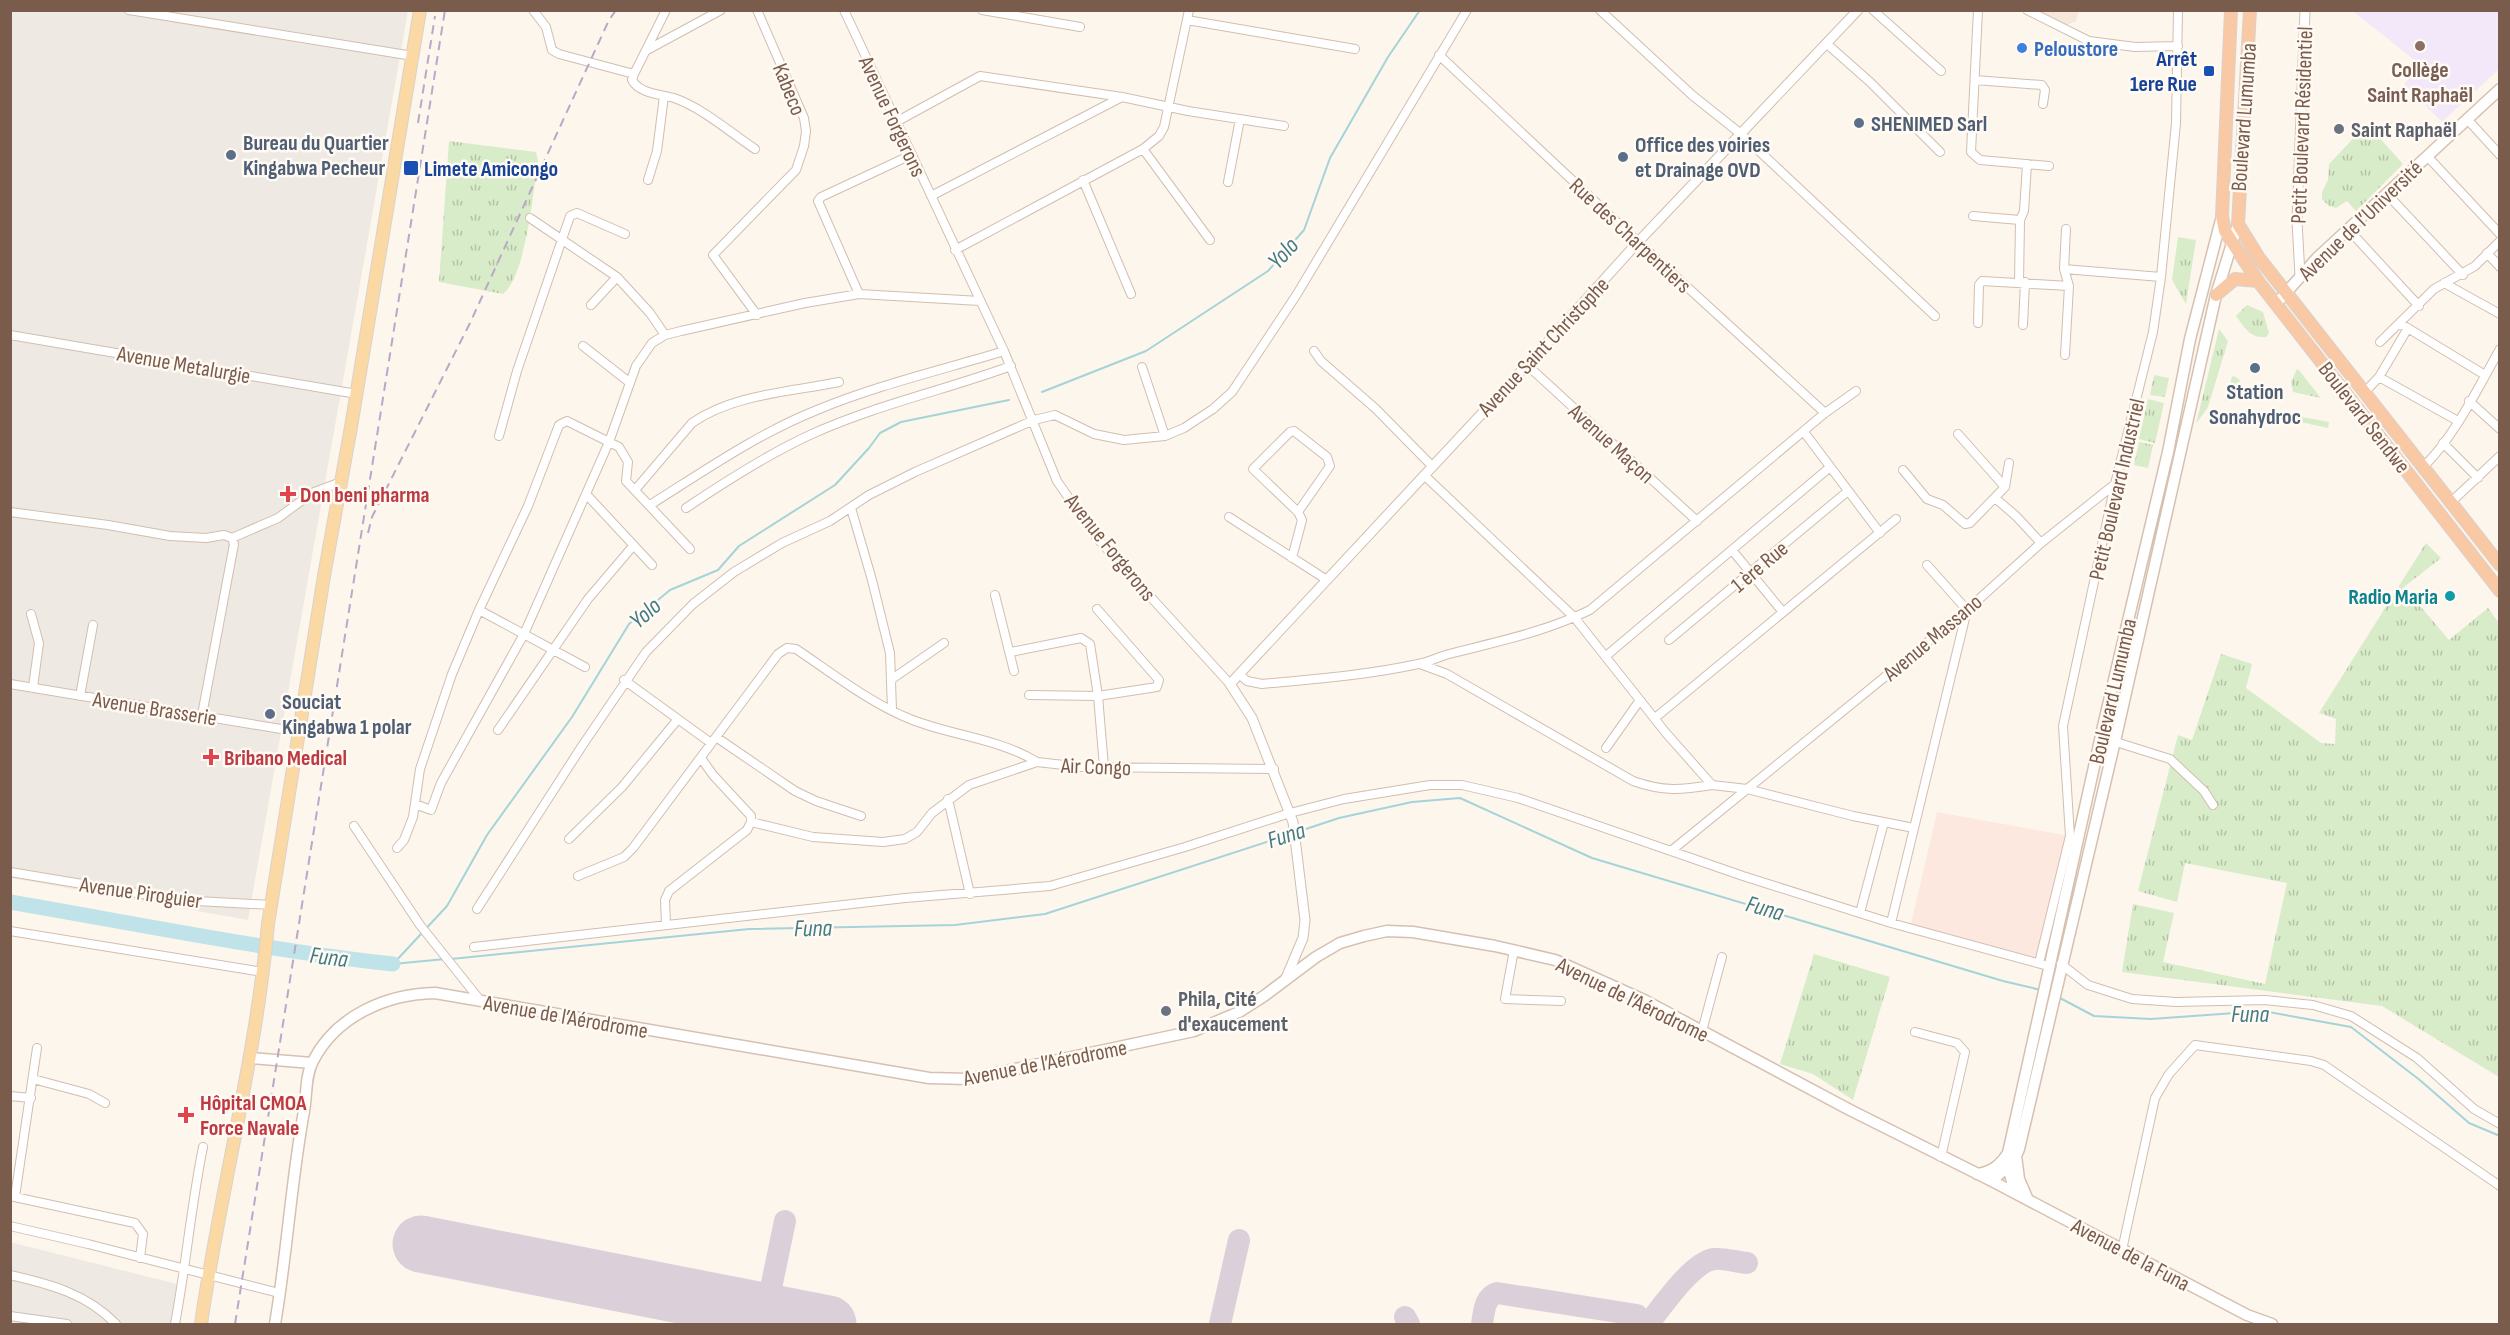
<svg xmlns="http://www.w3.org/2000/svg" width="2510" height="1335" font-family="'Sofia Sans Condensed',sans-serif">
  <defs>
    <pattern id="grass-tufts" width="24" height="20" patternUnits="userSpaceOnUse" patternTransform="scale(1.5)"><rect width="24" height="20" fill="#d8ecc9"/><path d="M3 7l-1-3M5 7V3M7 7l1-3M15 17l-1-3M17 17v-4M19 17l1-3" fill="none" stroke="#b4c2a5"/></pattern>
  </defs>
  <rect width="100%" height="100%" fill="#fdf6ec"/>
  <path fill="#f5e8da" d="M2031 11H2079L2076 21 2065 26Z"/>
  <path fill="#fde8e0" d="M1937 812 2070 836 2039 963 1911 924Z"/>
  <path fill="#efe9e4" d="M10 11H408L248 920 11 878Z
    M10 1242 177 1284 171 1324H11Z"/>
  <path fill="#f3e8fa" d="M2353 11H2499V69L2442 122 2404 84 2422 66Z"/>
  <path fill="url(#grass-tufts)" d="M2367 124 2403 164 2356 211 2347 201 2336 208 2329 206 2322 199V192L2328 180 2329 164Z
    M449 141 536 152 538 161C533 192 526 276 503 294L439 282Z
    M2178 237 2196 240 2186 304 2172 280Z
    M2247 305 2263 312 2269 333 2266 337C2251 339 2244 327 2236 316Z
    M2219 329 2228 341 2208 407 2196 424Z
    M2297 369H2298L2321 398 2293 392 2291 382Z
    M2154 375 2169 378 2165 397 2150 395Z
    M2234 376 2240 380 2237 387 2252 394 2228 401 2225 399 2232 377Z
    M2148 399 2164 403 2155 443 2139 439Z
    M2276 412 2329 422 2328 428 2265 414Z
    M2139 442 2153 445 2148 468 2134 465Z
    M2426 543 2441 558 2404 587 2449 640 2488 608 2499 623V1077L2382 1006 2122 972 2133 904 2174 913 2163 962 2265 984 2287 883 2185 863 2177 902 2138 891 2178 735 2192 740 2221 654 2252 664 2246 688 2321 743 2335 744 2336 719 2319 713Z
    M1814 954 1890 977 1853 1100 1813 1074 1780 1064Z"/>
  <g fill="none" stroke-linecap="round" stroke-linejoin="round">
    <path stroke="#a5d3da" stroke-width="2" d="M1042 392 1146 351 1268 271 1304 230 1330 158 1388 57 1420 10
      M1297 832 1339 818 1412 802 1460 798 1592 858 2003 981 2041 990
      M451 959 749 929 955 925 1045 914 1291 834
      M394 963 447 906 487 835 572 717 629 624 670 590 718 570 739 546 835 485 869 448 880 433 901 422 1009 400
      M393 964 445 959
      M2060 998 2094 1016 2151 1019 2263 1011 2351 1027 2421 1081 2469 1123 2500 1136"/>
    <path stroke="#bfe3e8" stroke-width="15" d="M10 902C138 924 265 950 393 964"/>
    <path stroke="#dbcfda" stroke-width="22" d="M766 1312 785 1221
      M1405 1317 1409 1324
      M1220 1324 1239 1240
      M1482 1324C1484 1313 1484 1297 1497 1293L1637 1315 1644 1324
      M1648 1324C1662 1307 1692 1262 1714 1259 1724 1258 1737 1262 1747 1263"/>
    <path stroke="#dbcfda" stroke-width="57" d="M421 1244 828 1324"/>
    <g stroke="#d1beb0" stroke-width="10">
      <path id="minor" d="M129 10 413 56
        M533 10 546 27 552 50 559 54 634 74
        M666 10 634 74 632 80C640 94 660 94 674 98 701 107 731 133 755 149
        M757 10 804 118 806 131 804 146 796 170 713 255 757 315
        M844 10 1004 351 1057 481 1096 537 1230 684
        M982 10 1080 27
        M1600 10 1692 95 1741 134 1935 316
        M1873 10 1941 71
        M1978 10 1971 152 1980 160 2049 166
        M2027 10 2089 41 2135 47 2178 46
        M1187 20 1355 49
        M1827 44 1870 82 1940 152
        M647 50 721 10
        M1439 55 1638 242 1825 413
        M1975 80 2042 85 2045 90 2043 104
        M2467 119 2500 155
        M896 122 980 76 1122 97 1188 111 1284 126
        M1143 149 1210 240
        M2427 156 2500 234
        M648 180 657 151 664 96
        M1083 180 1131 294
        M1228 182 1240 119
        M2386 193 2463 275
        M931 196 1122 97
        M1973 216 2020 220
        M530 218 617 277 650 313 665 335
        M2348 229 2419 306
        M955 250 1143 149 1159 136 1164 127 1189 10
        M2487 253 2500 267
        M2064 269 2161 277
        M2019 282 2020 220 2024 211 2027 164
        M2444 283 2500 314
        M859 294 818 201 821 197 911 155
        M591 305 617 277
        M1978 323 1979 285 1982 281 2069 286
        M2401 324 2485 375
        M2023 325 2025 282
        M10 335 357 394
        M2380 342 2434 289 2475 266 2500 241
        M583 346 629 382
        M1314 351 1321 361 1376 409 1432 466
        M2065 355 2069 286 2064 269 2066 229
        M1527 365 1697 521
        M1142 367 1165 436
        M2379 377 2458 421
        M2365 392 2379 377 2408 328
        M2469 401 2500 429
        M1804 432 1880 533
        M1958 434 2005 487
        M499 436 517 371 570 216 577 213 625 234
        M2443 443 2478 478
        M2423 467C2454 438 2479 386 2500 349
        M1903 470 1927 499 1943 505 1965 524 1970 523 2005 487 2009 463
        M1424 475 1574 617 1666 733 1712 785 1747 789 1853 816 1914 828
        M635 490 692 423C733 394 791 392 839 382
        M586 494 652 565
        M1995 498 2016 516 2041 543
        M2450 503 2500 456
        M650 505C704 471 757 434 817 410 877 385 942 370 1004 351
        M686 508C726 481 768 454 812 434 876 405 945 390 1011 366
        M851 508 872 580 890 653 892 710
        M10 512 108 525 170 536 206 538 224 535 232 538 234 544 202 715
        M1229 517 1327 580
        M232 538 278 518 312 493 341 482
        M1732 550 1782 611
        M1292 558 1302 520 1298 512 1253 469 1290 432 1294 431 1327 457 1330 466 1298 512
        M995 595 1014 671
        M479 610 585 667
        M31 614 39 643 33 687
        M1669 640 1848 491
        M1011 652 1081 638 1090 644 1098 696 1104 767
        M1606 656 1829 468
        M1420 664 1447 674 1633 781C1664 792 1681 790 1712 785
        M1239 674 1247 681 1262 684C1314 679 1368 675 1418 664 1429 662 1438 657 1449 654 1496 642 1545 632 1590 610L1825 413 1856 391
        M892 679 944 643
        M624 680 711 743
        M10 684 299 732
        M1029 695 1098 696 1157 687 1159 680 1097 609
        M80 696 93 625
        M1655 718 1896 519
        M498 730 588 599 633 546
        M716 737 795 791 816 801 861 816
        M2100 737 2170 759 2204 791 2213 805
        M1606 748 1640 700
        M948 799 970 894
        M415 804 431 810 441 783 524 634 609 442 636 366 652 343 665 335 681 331 805 303 859 294 980 301
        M751 822 813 837 883 842 905 839 917 832 932 813 969 785 1037 762 1082 767 1274 769
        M354 826 420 925 480 1000
        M569 839 622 787 678 719
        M397 848 404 840 413 817 420 769 452 674 479 610 528 506 559 425 567 421 619 447 628 462 626 481 690 549
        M1671 851 1967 610 2041 543 2115 484
        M10 872 179 900 272 905
        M578 876 624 857 633 848 778 654 787 648 796 649C832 673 870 703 910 719 952 736 998 738 1037 762
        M477 909 582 746 646 652 693 604 734 572 782 543 830 521 869 495 915 472 1034 420 1055 415 1094 434 1124 440 1165 436 1184 428 1213 409 1232 392 1297 294 1467 10
        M1860 913 1884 822
        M1891 923 1967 610 1927 565
        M666 924 665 900 669 891 747 830 751 822V816L713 775 701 758
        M10 931 263 972
        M474 947 905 898 1050 886 1185 847 1290 813 1344 799 1430 785H1462L1518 798 1743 876 1891 923 2048 966
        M1514 950 1505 999 1561 1001
        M2039 963 2070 836 2063 726 2115 484 2153 332 2161 277 2176 123 2178 10
        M2061 964 2088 985 2132 999 2176 1002 2265 1000 2313 1005 2351 1016 2417 1058 2474 1109 2500 1124
        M1702 1031 1722 957
        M1915 1032 1957 1043 1965 1052 1941 1157
        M33 1079 89 1094 105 1103
        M10 1096 31 1098
        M10 1196 135 1223 143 1234 140 1258
        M15 1197 37 1048
        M10 1226 88 1244 279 1293
        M2122 1250 2155 1098 2169 1074 2195 1045 2311 1061 2324 1065 2500 1186
        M10 1275C50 1284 87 1294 116 1324
        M10 1316 67 1324
        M175 1324C186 1266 191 1206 203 1147"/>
    </g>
    <g stroke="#d1beb0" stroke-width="11">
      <path id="tertiary" d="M2300 276 2297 221 2305 10
        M1286 978 1303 938 1305 920 1293 822 1252 718 1230 684 1527 365 1638 242 1858 10"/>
    </g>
    <g stroke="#d6c0b0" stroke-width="13">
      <path id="secondary" d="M2276 304 2317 258 2500 89
        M250 1058 312 1063
        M2016 1156 2019 1179 2028 1200
        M1977 1174C1992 1172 2000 1165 2008 1153
        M1992 1181C2002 1171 2014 1163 2019 1149L2115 741 2216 295 2238 224
        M2015 1193 2008 1167V1153L2104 722 2168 452 2190 339 2222 216
        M275 1324C287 1254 291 1182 304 1111 307 1095 305 1076 313 1061 336 1016 386 994 435 993L929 1078 968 1079 1194 1031 1239 1012 1264 996 1316 957 1340 943 1364 936 1387 931 1413 932 1495 946 1555 960 1644 1000 1850 1110 1992 1181 2247 1315 2272 1324"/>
    </g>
    <g stroke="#dad1cd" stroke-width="14">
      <path id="primary" d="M201 1324C220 1191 256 1059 268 924L324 576 351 427 420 10"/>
    </g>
    <g stroke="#dad1cd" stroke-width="14">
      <path id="trunk" d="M2231 10 2222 216 2225 231 2232 242 2258 281 2500 591
        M2250 10 2238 224 2259 258 2500 565
        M2216 295 2235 279 2258 281"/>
    </g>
    <use href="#minor" stroke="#fff" stroke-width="8"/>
    <use href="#tertiary" stroke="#fff" stroke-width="9"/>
    <use href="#secondary" stroke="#fff" stroke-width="10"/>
    <use href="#primary" stroke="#fbd9a5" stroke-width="12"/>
    <use href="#trunk" stroke="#f9c8a4" stroke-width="12"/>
    <path stroke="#b9a8c9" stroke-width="2" stroke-dasharray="9 6" stroke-linecap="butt" d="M418 123 435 16
      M368 533 372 517 470 323 609 20 616 10
      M235 1324 445 10"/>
  </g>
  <circle fill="#8d6e63" stroke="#fffaf3" stroke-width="2" cx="2420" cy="46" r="6"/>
  <circle fill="#3f7fe0" stroke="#fffaf3" stroke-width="2" cx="2022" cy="48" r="6"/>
  <g fill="#1a4fb4" stroke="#fffaf3" stroke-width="2">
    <rect x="2203" y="65" width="12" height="12" rx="3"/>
    <rect x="403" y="160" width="16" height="16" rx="3"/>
  </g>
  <g fill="#5c6f8a" stroke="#fffaf3" stroke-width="2">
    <circle cx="1859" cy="123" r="6"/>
    <circle cx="231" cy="155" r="6"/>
    <circle cx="1623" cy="157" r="6"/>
    <circle cx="2255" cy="368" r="6"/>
    <circle cx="270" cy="714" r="6"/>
  </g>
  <g fill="#6b7280" stroke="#fffaf3" stroke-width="2">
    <circle cx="2339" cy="129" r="6"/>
    <circle cx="1166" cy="1011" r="6"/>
  </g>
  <g fill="#e0444e" stroke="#fffaf3" stroke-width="2">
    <path d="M285 485h6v6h6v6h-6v6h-6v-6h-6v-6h6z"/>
    <path d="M208 748h6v6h6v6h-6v6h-6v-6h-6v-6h6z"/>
    <path d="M183 1106h6v6h6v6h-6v6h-6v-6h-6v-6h6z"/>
  </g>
  <circle fill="#0f9aa8" stroke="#fffaf3" stroke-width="2" cx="2450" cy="596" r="6"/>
  <g text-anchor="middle" stroke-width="5" stroke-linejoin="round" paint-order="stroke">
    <g font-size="22" font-weight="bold" fill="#366cbe" stroke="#fffaf3" text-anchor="start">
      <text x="2034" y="56">Peloustore</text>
    </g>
    <g font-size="22" font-weight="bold" fill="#164399" stroke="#fffaf3" text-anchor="end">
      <text x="2197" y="66">Arrêt<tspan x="2197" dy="25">1ere Rue</tspan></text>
      <text x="424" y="176" text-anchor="start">Limete Amicongo</text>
    </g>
    <g font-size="22" font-weight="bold" fill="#785e54" stroke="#fffaf3">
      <text x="2420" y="77">Collège<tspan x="2420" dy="25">Saint Raphaël</tspan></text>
    </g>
    <g font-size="22" fill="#7a5c4d" stroke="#fffaf3">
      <text transform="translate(790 89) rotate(68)" y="8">Kabeco</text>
      <text transform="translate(893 116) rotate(65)" y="8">Avenue Forgerons</text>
      <text transform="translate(2243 117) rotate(-86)" y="8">Boulevard Lumumba</text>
      <text transform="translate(2301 125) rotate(-88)" y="8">Petit Boulevard Résidentiel</text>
      <text transform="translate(2360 220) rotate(-44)" y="8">Avenue de l’Université</text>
      <text transform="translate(1631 235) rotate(43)" y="8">Rue des Charpentiers</text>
      <text transform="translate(1543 346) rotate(-47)" y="8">Avenue Saint Christophe</text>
      <text transform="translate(184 364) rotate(10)" y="8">Avenue Metalurgie</text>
      <text transform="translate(2365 417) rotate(52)" y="8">Boulevard Sendwe</text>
      <text transform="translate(1612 443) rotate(42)" y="8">Avenue Maçon</text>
      <text transform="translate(2116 489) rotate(-77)" y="8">Petit Boulevard Industriel</text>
      <text transform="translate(1111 547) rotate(51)" y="8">Avenue Forgerons</text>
      <text transform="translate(1759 566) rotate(-40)" y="8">1 ère Rue</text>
      <text transform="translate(1932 637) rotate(-40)" y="8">Avenue Massano</text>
      <text transform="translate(2112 691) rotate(-77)" y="8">Boulevard Lumumba</text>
      <text transform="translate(155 708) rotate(9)" y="8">Avenue Brasserie</text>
      <text transform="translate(1096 766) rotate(2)" y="8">Air Congo</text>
      <text transform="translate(141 892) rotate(8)" y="8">Avenue Piroguier</text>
      <text transform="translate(1633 999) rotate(26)" y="8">Avenue de l’Aérodrome</text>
      <text transform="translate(566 1016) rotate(10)" y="8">Avenue de l’Aérodrome</text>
      <text transform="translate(1045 1062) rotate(-11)" y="8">Avenue de l’Aérodrome</text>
      <text transform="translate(2131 1254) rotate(28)" y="8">Avenue de la Funa</text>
    </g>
    <g font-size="22" font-weight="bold" fill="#4e5e75" stroke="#fffaf3" text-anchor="start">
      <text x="1871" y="131">SHENIMED Sarl</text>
      <text x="243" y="150">Bureau du Quartier<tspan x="243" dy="25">Kingabwa Pecheur</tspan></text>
      <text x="1635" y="152">Office des voiries<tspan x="1635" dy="25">et Drainage OVD</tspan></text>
      <text x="2255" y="399" text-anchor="middle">Station<tspan x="2255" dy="25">Sonahydroc</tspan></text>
      <text x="282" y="709">Souciat<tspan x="282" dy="25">Kingabwa 1 polar</tspan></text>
    </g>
    <g font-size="22" font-weight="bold" fill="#5b616d" stroke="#fffaf3" text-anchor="start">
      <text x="2351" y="137">Saint Raphaël</text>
      <text x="1178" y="1006">Phila, Cité<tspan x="1178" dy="25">d'exaucement</tspan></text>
    </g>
    <g font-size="22" font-weight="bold" fill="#be3a42" stroke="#fffaf3" text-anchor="start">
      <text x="300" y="502">Don beni pharma</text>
      <text x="224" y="765">Bribano Medical</text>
      <text x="200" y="1110">Hôpital CMOA<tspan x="200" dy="25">Force Navale</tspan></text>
    </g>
    <g font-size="22" font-weight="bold" fill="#0d838f" stroke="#fffaf3" text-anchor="end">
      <text x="2438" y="604">Radio Maria</text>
    </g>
    <g font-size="24" font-style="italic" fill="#437c86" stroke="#fffaf3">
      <text transform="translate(1283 253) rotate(-48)" y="8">Yolo</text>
      <text transform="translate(645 613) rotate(-42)" y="8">Yolo</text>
      <text transform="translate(1286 835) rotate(-18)" y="8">Funa</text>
      <text transform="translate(1765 908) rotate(16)" y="8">Funa</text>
      <text transform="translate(813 928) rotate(-1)" y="8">Funa</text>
      <text transform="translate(329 957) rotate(7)" y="8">Funa</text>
      <text x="2250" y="1022">Funa</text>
    </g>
  </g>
  <rect width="2510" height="1335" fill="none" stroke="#7a5c4d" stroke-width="24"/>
</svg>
